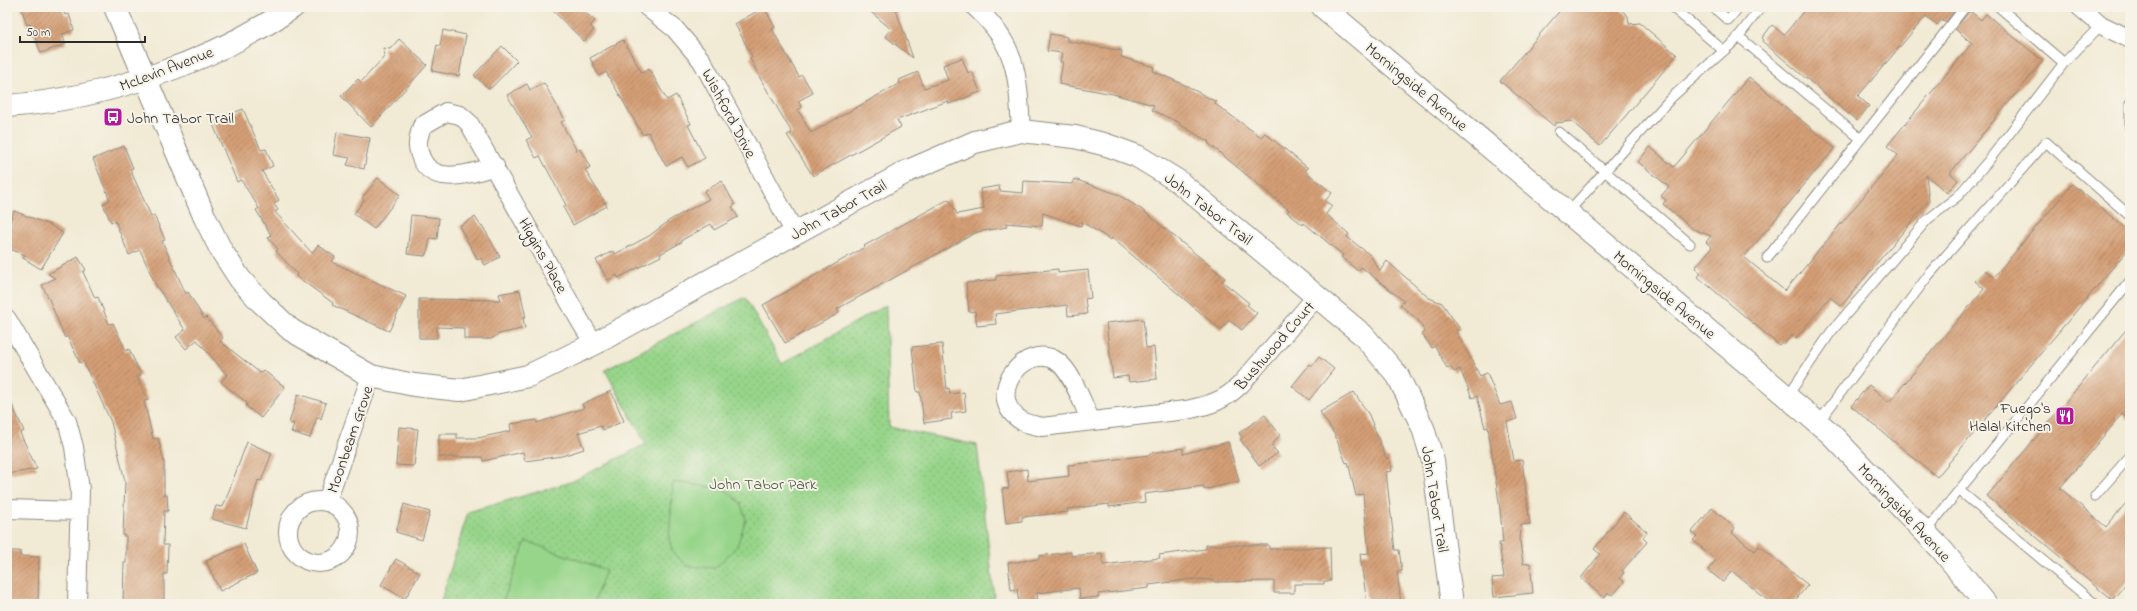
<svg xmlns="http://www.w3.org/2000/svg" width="2137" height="611" font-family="'Indie Flower',sans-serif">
  <defs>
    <pattern id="grass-dots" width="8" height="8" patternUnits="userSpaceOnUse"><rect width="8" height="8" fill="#97d58a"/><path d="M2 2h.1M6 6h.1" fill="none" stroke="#82b777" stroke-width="1.8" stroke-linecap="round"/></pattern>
    <pattern id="building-hatch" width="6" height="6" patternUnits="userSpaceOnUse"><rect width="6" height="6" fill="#d49f76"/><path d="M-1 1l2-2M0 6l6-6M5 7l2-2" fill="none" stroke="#ac8261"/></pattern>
  </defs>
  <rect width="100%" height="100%" fill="#f7f3e8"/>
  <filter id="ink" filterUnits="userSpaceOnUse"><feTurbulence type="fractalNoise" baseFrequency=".025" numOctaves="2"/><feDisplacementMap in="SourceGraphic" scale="8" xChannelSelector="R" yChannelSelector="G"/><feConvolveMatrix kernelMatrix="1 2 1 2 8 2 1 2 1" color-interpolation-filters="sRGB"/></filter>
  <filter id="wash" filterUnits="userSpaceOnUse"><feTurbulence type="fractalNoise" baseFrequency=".012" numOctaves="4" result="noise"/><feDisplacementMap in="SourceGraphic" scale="16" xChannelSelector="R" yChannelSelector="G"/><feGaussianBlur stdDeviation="0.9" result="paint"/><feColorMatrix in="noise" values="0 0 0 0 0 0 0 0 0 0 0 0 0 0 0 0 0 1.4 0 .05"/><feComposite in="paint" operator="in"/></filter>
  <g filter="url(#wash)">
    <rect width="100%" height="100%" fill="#f1ead4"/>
    <path fill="url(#grass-dots)" stroke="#61805a" d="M745 297 782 364 886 305 889 427 977 445 995 604H440L468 512 571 482 646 444 605 370Z"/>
    <path fill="#97d58a" stroke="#61805a" d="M673 482 724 489 740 502 746 519 737 546 715 568 687 566 673 552 669 540Z
      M526 541 606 570 593 604H502Z"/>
    <g id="blocks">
      <path fill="url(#building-hatch)" d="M21 7H62L65 15 69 14 74 30 62 34 66 44 41 53 30 24 27 25Z
        M549 7H579L595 21 590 26 594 30 584 41Z
        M764 7 775 27 772 29 799 77 802 75 813 93 798 101 802 108 798 110 811 133 900 83 899 80 918 72 924 88 948 80 943 65 962 58 968 73 972 71 980 92 949 104 948 101 897 120 901 127 813 176 787 135 792 133 760 78 750 58 752 56 735 24Z
        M865 7H895L913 58 885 36 891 29Z
        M1563 7H1618L1628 16 1629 24 1640 23 1677 55 1600 146 1571 121 1556 123 1554 126 1500 81Z
        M1807 7H1957L1946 22 1942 19 1937 25 1926 16 1858 96 1869 106 1857 121 1763 42 1764 40 1762 38 1772 25 1784 35Z
        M1970 11 1981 20 1986 14 2043 61 1950 173 1958 180 1947 193 1926 175 1929 201 1841 306 1830 297 1796 338 1792 335 1784 344 1782 342 1779 345 1698 277 1701 273 1695 268 1712 247 1706 242 1711 236 1693 229 1663 204 1666 200 1661 196 1669 187 1638 162 1650 147 1674 167 1749 77 1835 148 1744 257 1785 291 1898 155 1887 146 1972 43 1955 29Z
        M443 30 466 35 459 76 432 71 437 45 440 46Z
        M1050 34 1067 37V41L1122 51 1121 57 1154 67 1153 71 1187 86 1216 102 1215 104 1261 137 1265 133 1308 168 1305 171 1332 193 1325 201 1332 206 1326 214 1349 234 1347 237 1370 255 1380 271 1387 261 1429 298 1442 303 1460 329 1456 331 1480 376 1487 373 1500 405 1512 402 1517 419 1507 422 1514 461 1522 460 1530 524 1521 525 1520 541 1523 564 1530 563 1533 593 1494 597 1492 578 1504 577 1499 543H1503L1500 509 1488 427 1485 428 1477 396 1472 398 1460 369 1454 372 1451 367 1447 368 1435 346 1432 348 1422 334 1425 332 1417 319 1400 305 1404 301 1361 267 1358 271 1341 257 1343 255 1304 223 1303 225 1287 212 1289 210 1208 143 1209 142 1179 124 1180 123 1152 110 1154 105 1113 94 1059 84 1063 62H1060L1062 53 1047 51Z
        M399 39 427 65 371 127 341 96 358 79 361 82 385 56 383 48 390 49Z
        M623 40 642 73 649 69 667 100 676 95 691 124 688 125 705 158 688 167 682 157 666 166 648 132 643 135 606 72 599 76 590 58Z
        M502 46 517 61 491 88H488L474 75Z
        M544 83 565 120 561 122 577 151 580 149 590 167 585 170 607 206 573 225 563 207 566 205 540 156 536 158 526 140 532 137 507 95 527 84 530 90Z
        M243 109 261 150 266 149 273 166 262 171 279 200 274 204 278 210 275 212 312 253 318 245 335 257 332 262 406 296 389 331 332 305 333 303 296 276 297 274 276 251 278 249 268 238 271 235 256 210 259 208 241 180 237 182 212 122Z
        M337 132 370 138 364 169 347 165 350 158 333 155Z
        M124 146 133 168 130 169 151 216 154 215 165 240 162 241 186 294 188 292 204 319 206 317 223 338 220 341 260 373 263 370 285 387 261 418 246 406 247 403 221 382 227 375 197 340 186 349 176 337 185 330 156 285 140 250 129 255 115 221 111 222 103 204 110 200 93 159Z
        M378 178 400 195 374 229 354 214 364 200 362 198Z
        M1074 179 1117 194 1141 209 1225 278 1222 281 1249 303 1247 305 1257 313 1242 330 1229 320 1221 330 1112 238 1111 240 1082 222 1081 226 1043 213 1042 226 1006 223 1007 227 977 232 837 309 839 313 785 343 763 305 865 247 864 246 949 199 957 214 984 209 980 189 999 186 1000 191 1023 193 1024 181 1072 184Z
        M722 181 735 205 732 207 738 217 714 230 711 224 682 240V242L660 254 661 256 618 278 617 275 608 280 596 260 613 251 615 254 649 236 670 220 709 199 704 191Z
        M2072 184 2130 232V247L1937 477 1851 406 1869 385 1889 402 1984 289 1975 281 1985 270 1994 277Z
        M14 211 50 225 63 233 41 269 23 258 25 255 10 249 12 244 7 242V228Z
        M411 215 439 218 437 239 430 238 428 249 425 256 407 254Z
        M475 217 481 226 482 225 500 257 485 265 481 258 478 260 459 226Z
        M78 257 86 270 83 272 95 298 98 297 109 324 113 323 126 351 129 349 141 375 137 377 148 400 144 401 153 439 158 438 164 462V495H167L168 511H164L163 545H168L167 574H164V604L123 603 124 563H126V536H123L125 481 111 422 83 361 80 363 67 336 65 338 49 299 42 285 55 278 48 274Z
        M1058 269V273L1088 270 1091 298 1085 299 1087 314 1068 316 1067 305 995 314 996 324 977 326 975 311 969 312 966 283 996 280V276Z
        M520 290 526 318H523L525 328 499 334 491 339H464V328L437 327V338H419V299L501 300 499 294Z
        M1143 319 1146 348 1154 347 1157 379 1129 382 1128 376 1113 378 1106 323Z
        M2130 325V421L2122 414 2060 488 2106 527 2130 498V579L2112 600 1987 496Z
        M942 344 947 389 949 388 950 394 964 392 966 411 951 413 952 419 924 423 920 392H917L912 347Z
        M1319 357 1334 369 1309 400 1292 386 1310 364 1312 366Z
        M611 391 624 421 603 430 601 426 578 433 584 449 562 456 525 461 523 452 483 461 482 457H439V434H457V438H478L511 431 510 424 537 420V423L584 408 582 404Z
        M1354 392 1369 415 1386 458H1389L1392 471 1386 472 1395 550H1399L1402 571H1397L1401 604H1367L1360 554 1369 553 1363 494 1356 496 1348 462 1346 463 1335 435 1320 412Z
        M7 394 24 431 20 433 37 469 7 474Z
        M298 394 326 403 321 419 317 417 310 438 291 432 294 424 289 423Z
        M1265 415 1280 435 1271 446 1278 453 1259 466 1240 439 1242 438 1239 433Z
        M399 427 418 429 414 466 396 465Z
        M247 442 272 453 261 481 258 480 246 528 212 519 216 506 223 507Z
        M1228 442 1239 481 1204 490V486L1144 494 1145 502 1109 507V504L1067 509 1068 512 1022 517V521L1006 523 1002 489 1009 488 1007 472 1027 469 1028 481 1069 476 1068 465 1150 455V453L1183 448V454Z
        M404 504 430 512 422 540 396 532Z
        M1712 508 1735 528 1732 533 1755 551 1759 546 1808 585 1792 604H1772L1732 571 1723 582 1708 570 1716 560 1693 540 1697 536 1692 532Z
        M1624 512 1647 532 1643 538 1647 542 1622 571 1624 573 1620 578 1624 582 1613 595 1608 593 1604 598 1581 578 1600 554 1594 549Z
        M244 544 257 573 220 591 206 561Z
        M1206 545H1269V549L1330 547 1331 581H1324V584H1294V593H1274V581L1214 582V580L1193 579 1149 585V588L1098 594 1099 597 1080 599 1079 588 1037 593 1038 604H1019L1017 589 1011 590 1008 563 1039 559V556L1071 552V556L1102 553 1103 565 1160 558 1159 555 1206 549Z
        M7 551H20V556L39 557 38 604H7Z
        M396 559 420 573 405 599 381 585Z"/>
    </g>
  </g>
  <g filter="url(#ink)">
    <use href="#blocks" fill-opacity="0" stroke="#8e8a80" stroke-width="1"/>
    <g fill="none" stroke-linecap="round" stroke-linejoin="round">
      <g stroke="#8e8a80" stroke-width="11">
        <path id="lane" d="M1672 7 1724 51
          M1713 7 1728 20 1739 7
          M1999 7 2064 63
          M1738 36 1861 139
          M2130 103V129
          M1559 132 1690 244
          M1568 212 1671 98 1735 41 1761 7
          M1767 258 1965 7
          M1787 397 1831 332 1927 220 1958 196 1989 160 2064 63 2101 25
          M1818 423 1928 276 2046 142 2130 216
          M1960 491 2095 604
          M2095 496 2130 456
          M1925 532 2130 281"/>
      </g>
      <g stroke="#8e8a80" stroke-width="20">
        <path id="street" d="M647 7 675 29 702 61 795 233
          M975 7C1018 46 1018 76 1021 131
          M2080 7 2101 25 2130 39
          M495 166C467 175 425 189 418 147 417 141 420 132 422 126L446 112 460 115 469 123 579 319 594 344
          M7 319 67 421 74 447 80 490 77 604
          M1091 421C1083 405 1072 372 1058 362 1026 339 981 397 1022 421 1028 425 1036 425 1042 427L1186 410C1210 405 1224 401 1241 384L1317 296
          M288 532a31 31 0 1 1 62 0a31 31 0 1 1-62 0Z
          M327 501 371 376
          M7 509 79 511"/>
      </g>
      <g stroke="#8e8a80" stroke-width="24">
        <path id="secondary" d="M115 7 205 218 221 250 240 279 261 302 291 330 371 376 414 385 460 390 528 376 594 344 908 171 975 142 1021 131 1075 137 1107 145 1137 156 1178 181 1363 335 1398 376 1423 428 1433 461 1452 604
          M1323 7 1830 433 1942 550 1986 604
          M7 106C104 99 213 62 293 7"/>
      </g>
      <use href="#lane" stroke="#fff" stroke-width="9"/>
      <use href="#street" stroke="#fff" stroke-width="18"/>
      <use href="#secondary" stroke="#fff" stroke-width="22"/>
    </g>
  </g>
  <defs>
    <g id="bus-square" transform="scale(1)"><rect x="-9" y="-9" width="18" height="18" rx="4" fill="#b5179e" stroke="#f7f3e8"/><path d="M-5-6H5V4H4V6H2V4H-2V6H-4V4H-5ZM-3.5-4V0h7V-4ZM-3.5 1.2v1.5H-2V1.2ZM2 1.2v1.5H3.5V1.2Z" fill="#fff"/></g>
    <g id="restaurant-square" transform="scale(1)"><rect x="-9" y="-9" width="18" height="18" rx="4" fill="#b5179e" stroke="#f7f3e8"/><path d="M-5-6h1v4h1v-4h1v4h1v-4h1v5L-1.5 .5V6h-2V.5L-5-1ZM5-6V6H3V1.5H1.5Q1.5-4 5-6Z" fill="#fff"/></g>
  </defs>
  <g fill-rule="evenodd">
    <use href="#bus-square" x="113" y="117"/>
    <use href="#restaurant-square" x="2065" y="416"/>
  </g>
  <g text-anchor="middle" stroke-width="4" stroke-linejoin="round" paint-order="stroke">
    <g font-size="16" fill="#2b2b2b" stroke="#f7f3e8">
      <text transform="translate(166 68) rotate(-21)" y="6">McLevin Avenue</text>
      <text transform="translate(1417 86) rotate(40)" y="6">Morningside Avenue</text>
      <text transform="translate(730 113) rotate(62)" y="6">Wishford Drive</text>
      <text transform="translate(1209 208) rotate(38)" y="6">John Tabor Trail</text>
      <text transform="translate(838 209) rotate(-29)" y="6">John Tabor Trail</text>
      <text transform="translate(544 255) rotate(61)" y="6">Higgins Place</text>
      <text transform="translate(1665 294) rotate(40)" y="6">Morningside Avenue</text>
      <text transform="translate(1274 345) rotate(-49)" y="6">Bushwood Court</text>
      <text transform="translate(349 439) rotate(-71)" y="6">Moonbeam Grove</text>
      <text transform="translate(1436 499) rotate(81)" y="6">John Tabor Trail</text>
      <text transform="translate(1905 512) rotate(47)" y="6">Morningside Avenue</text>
    </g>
    <g font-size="16" fill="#2b2b2b" stroke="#f7f3e8" text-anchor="start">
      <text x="127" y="123">John Tabor Trail</text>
      <text x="2051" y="413" text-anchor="end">Fuego's<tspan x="2051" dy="18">Halal Kitchen</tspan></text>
    </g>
    <g font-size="16" fill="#465643" stroke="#f7f3e8">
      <text x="763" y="489">John Tabor Park</text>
    </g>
  </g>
  <rect width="2137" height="611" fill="none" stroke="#f7f3e8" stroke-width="24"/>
  <path d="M20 36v6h125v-6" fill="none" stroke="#2b2b2b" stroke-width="2"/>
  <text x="26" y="36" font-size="12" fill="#2b2b2b" stroke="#f7f3e8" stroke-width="3" paint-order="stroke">50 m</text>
</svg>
